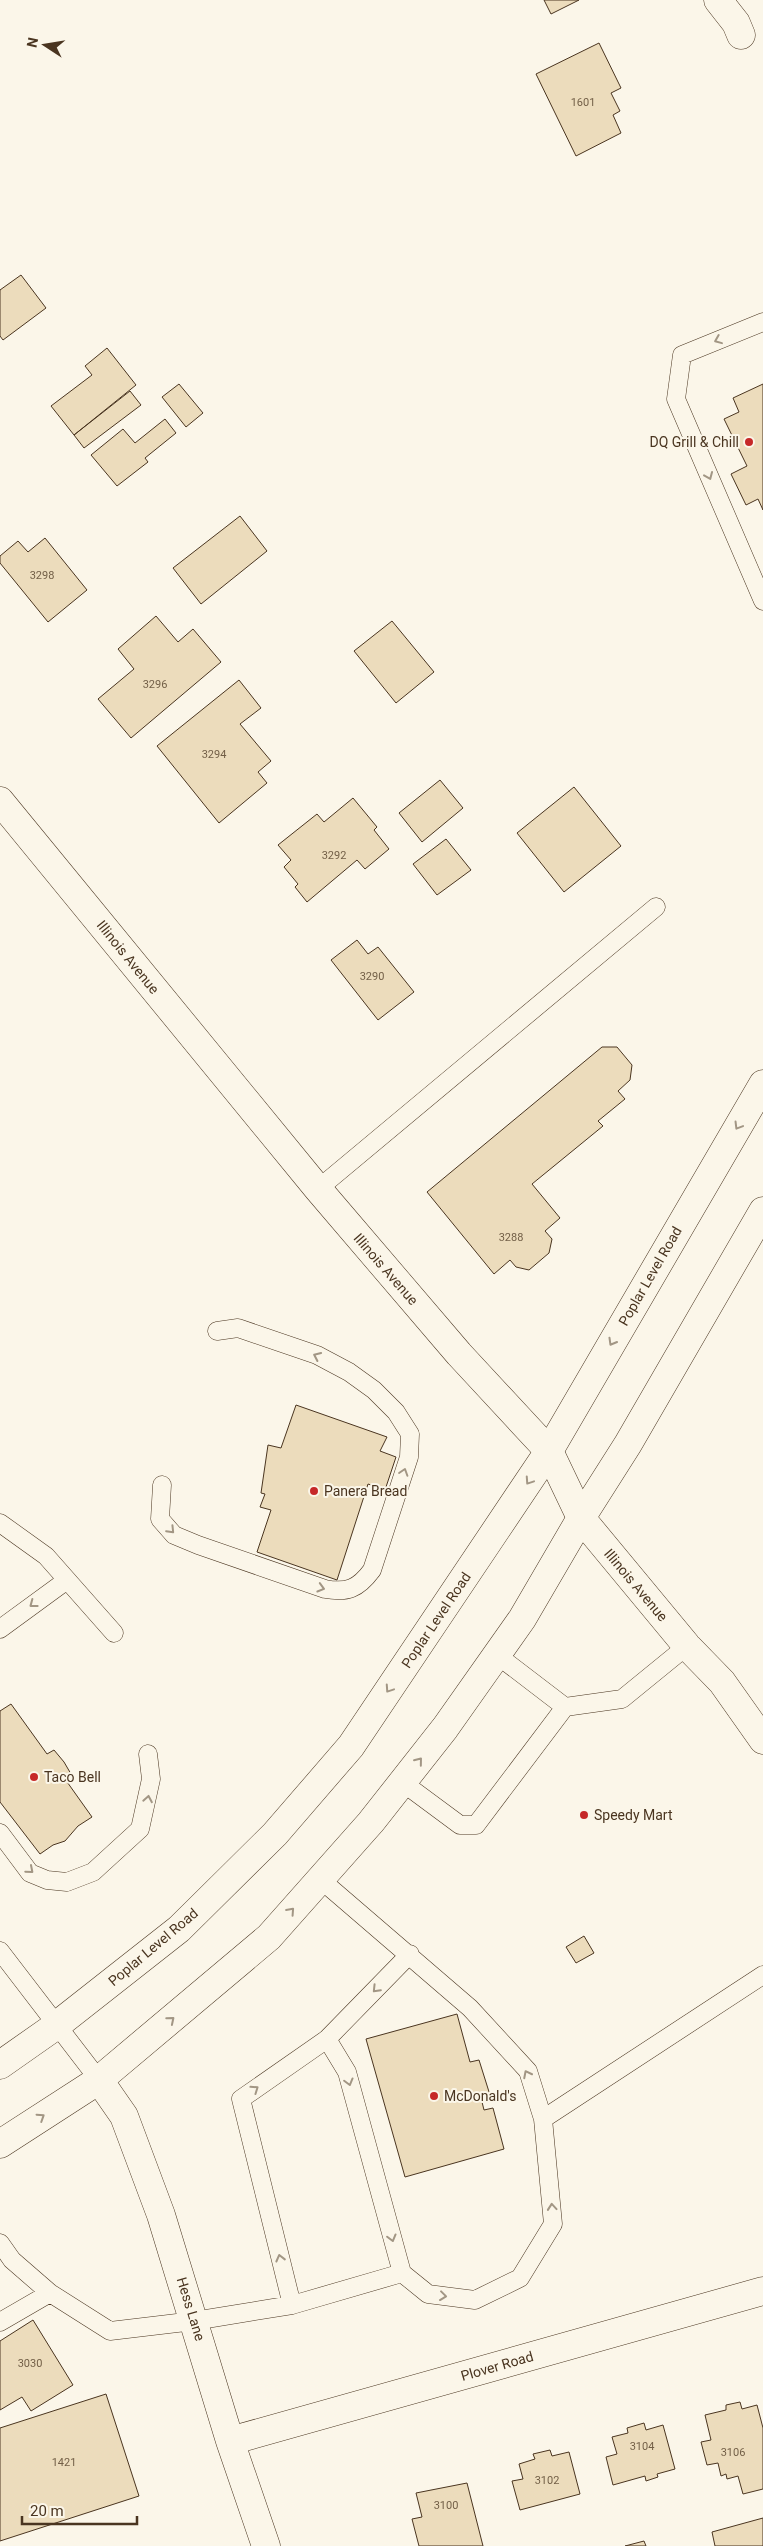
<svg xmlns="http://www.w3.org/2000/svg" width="763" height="2546" font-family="Roboto,sans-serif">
  <rect width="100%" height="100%" fill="#fbf6e9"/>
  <path fill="#ecdcbc" stroke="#4a3520" d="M544 0H579L551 14Z
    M599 43 621 88 611 93 620 111 613 115 621 133 576 156 536 74Z
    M21 275 46 308 3 340 0 336V290Z
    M107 348 136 385 74 435 51 406 92 375 85 366Z
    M179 384 203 413 186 427 162 397Z
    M763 384V510L758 499 746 505 731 474 747 466 724 419 739 412 733 398Z
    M130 391 141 405 84 448 74 435Z
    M165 419 176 433 145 458 148 462 117 486 91 455 123 429 135 443Z
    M240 516 267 551 201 604 173 568Z
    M45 538 87 590 48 622 0 563V556L18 541 28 552Z
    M156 616 178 642 193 629 221 662 131 738 98 699 134 669 118 649Z
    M392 621 434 672 396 703 354 651Z
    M239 680 261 708 240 724 271 761 258 772 267 783 219 823 157 746Z
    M440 780 463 808 422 842 399 813Z
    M574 787 621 846 564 892 517 833Z
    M353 798 377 827 374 830 389 849 365 869 357 860 307 902 295 887 298 884 284 867 291 860 278 845 317 814 324 822Z
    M446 839 471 870 437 895 413 864Z
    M357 940 368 954 378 947 414 992 378 1020 331 960Z
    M602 1047H617L632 1065 630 1080 618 1091 625 1099 598 1121 603 1126 532 1184 560 1218 545 1231 552 1239 549 1253 529 1270 516 1267 510 1260 494 1274 427 1192Z
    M296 1405 387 1437 380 1451 396 1457 385 1490 368 1484 337 1580 257 1552 271 1510 260 1507 265 1494 261 1493 268 1445 281 1448Z
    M11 1704 47 1754 54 1750 64 1762 71 1774 65 1779 92 1817 78 1826 65 1841 53 1845 40 1854 0 1802V1711Z
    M584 1936 594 1953 576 1963 566 1947Z
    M457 2014 470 2062 479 2060 490 2095 481 2098 484 2110 493 2108 504 2149 405 2177 366 2039Z
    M33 2320 73 2385 31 2411 22 2397 0 2410V2341Z
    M106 2394 139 2496 0 2541V2428Z
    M740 2402 742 2409 757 2405 763 2428V2489L743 2494 738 2476 727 2479 726 2474 721 2476 718 2463 707 2465 701 2442 711 2440 705 2415 726 2410V2405Z
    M644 2423 646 2430 663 2425 675 2469 657 2474 658 2477 646 2481 645 2476 613 2485 606 2457 617 2454 612 2437 628 2433 627 2428Z
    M550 2450 552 2456 569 2452 580 2494 520 2510 512 2481 523 2479 519 2464 535 2459 533 2454Z
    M467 2483 483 2546H419L412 2519 422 2517 416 2493Z
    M763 2518V2546H715L712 2532Z
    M644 2541 646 2546H625Z"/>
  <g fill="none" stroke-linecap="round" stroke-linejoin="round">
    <g stroke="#4a3520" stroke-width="19">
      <path id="service" d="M763 322 682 355 676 399 763 601
        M318 1189 656 907
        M162 1485 160 1519 174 1535 198 1545 325 1589C347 1593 358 1589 372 1570L409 1457 410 1434 396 1412 374 1390 349 1372 317 1355 238 1328 217 1331
        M0 1523 46 1556 114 1633
        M0 1629 67 1580
        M565 1707 622 1699 687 1646
        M402 1782 460 1825H476L565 1707 497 1655
        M0 1833 30 1873 47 1880 67 1882 93 1872 140 1829 151 1779 148 1754
        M320 1879 470 2008 528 2071 543 2119 553 2224 520 2278 475 2300 428 2294 402 2273 347 2072 327 2039
        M0 1951 99 2080
        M543 2119 763 1975
        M0 2243 12 2260 50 2293 110 2331 194 2321 292 2305 402 2273
        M292 2305 241 2099 327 2039 410 1954
        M0 2322 50 2293"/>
    </g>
    <g stroke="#4a3520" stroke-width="29">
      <path id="minor" d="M718 0 736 23 741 35
        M0 801 318 1189 459 1354 549 1451 581 1518 687 1646 722 1682 763 1740
        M99 2080 124 2116 161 2215 230 2441 266 2546
        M230 2441 763 2291"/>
    </g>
    <g stroke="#4a3520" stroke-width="29">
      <path id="secondary" d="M0 2065 57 2025 179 1929 275 1834 351 1746 549 1451 763 1084
        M0 2144 99 2080 269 1937 371 1822 445 1728 522 1619 581 1518 628 1444 763 1211"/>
    </g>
    <use href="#service" stroke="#fbf6e9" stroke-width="18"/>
    <use href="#minor" stroke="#fbf6e9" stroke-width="28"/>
    <use href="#secondary" stroke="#fbf6e9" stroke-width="28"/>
  </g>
  <defs><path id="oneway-chevron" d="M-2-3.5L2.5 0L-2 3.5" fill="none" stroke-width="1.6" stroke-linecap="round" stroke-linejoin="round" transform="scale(1.25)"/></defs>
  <g stroke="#a29684">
    <use href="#oneway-chevron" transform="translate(718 340) rotate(158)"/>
    <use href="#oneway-chevron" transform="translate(709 476) rotate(67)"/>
    <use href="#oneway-chevron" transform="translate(738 1126) rotate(121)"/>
    <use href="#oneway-chevron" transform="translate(612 1342) rotate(120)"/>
    <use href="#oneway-chevron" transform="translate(317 1356) rotate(-155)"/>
    <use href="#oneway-chevron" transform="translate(404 1472) rotate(-72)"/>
    <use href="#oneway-chevron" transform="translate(529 1481) rotate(124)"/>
    <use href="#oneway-chevron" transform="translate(171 1530) rotate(46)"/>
    <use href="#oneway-chevron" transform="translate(321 1588) rotate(16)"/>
    <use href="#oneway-chevron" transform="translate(33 1604) rotate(143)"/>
    <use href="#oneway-chevron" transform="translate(389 1689) rotate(124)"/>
    <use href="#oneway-chevron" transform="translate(419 1761) rotate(-51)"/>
    <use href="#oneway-chevron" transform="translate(148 1799) rotate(-80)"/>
    <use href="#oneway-chevron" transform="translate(30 1870) rotate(41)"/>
    <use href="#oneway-chevron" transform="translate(291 1911) rotate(-48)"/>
    <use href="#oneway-chevron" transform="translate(376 1989) rotate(134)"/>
    <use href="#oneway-chevron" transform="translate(171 2020) rotate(-40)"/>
    <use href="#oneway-chevron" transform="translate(527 2074) rotate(-117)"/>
    <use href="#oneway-chevron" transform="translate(349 2082) rotate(75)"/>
    <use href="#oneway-chevron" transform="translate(255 2089) rotate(-35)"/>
    <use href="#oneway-chevron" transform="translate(41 2117) rotate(-33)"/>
    <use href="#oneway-chevron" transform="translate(552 2207) rotate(-95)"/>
    <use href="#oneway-chevron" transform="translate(392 2238) rotate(75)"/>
    <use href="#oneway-chevron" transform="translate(280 2258) rotate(-104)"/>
    <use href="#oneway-chevron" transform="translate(443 2296) rotate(7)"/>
  </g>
  <g fill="#c62828" stroke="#fbf6e9" stroke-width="2">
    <circle cx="749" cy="442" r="5"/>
    <circle cx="314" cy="1491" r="5"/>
    <circle cx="34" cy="1777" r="5"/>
    <circle cx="584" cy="1815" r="5"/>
    <circle cx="434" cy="2096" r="5"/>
  </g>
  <g text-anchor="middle" stroke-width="4" stroke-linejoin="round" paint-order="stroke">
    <g font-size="11" fill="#725f47">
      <text x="583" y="106">1601</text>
      <text x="42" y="579">3298</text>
      <text x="155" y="688">3296</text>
      <text x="214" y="758">3294</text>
      <text x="334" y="859">3292</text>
      <text x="372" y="980">3290</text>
      <text x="511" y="1241">3288</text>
      <text x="30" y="2367">3030</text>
      <text x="642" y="2450">3104</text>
      <text x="733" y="2456">3106</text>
      <text x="64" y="2466">1421</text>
      <text x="547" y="2484">3102</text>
      <text x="446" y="2509">3100</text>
    </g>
    <g font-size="14" fill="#4a3520" stroke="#fbf6e9" text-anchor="start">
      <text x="739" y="447" text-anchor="end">DQ Grill &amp; Chill</text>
      <text x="324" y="1496">Panera Bread</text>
      <text x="44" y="1782">Taco Bell</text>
      <text x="594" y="1820">Speedy Mart</text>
      <text x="444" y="2101">McDonald's</text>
    </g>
    <g font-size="14" fill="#4a3520" stroke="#fbf6e9">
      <text transform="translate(128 957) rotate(51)" y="5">Illinois Avenue</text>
      <text transform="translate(386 1269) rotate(49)" y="5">Illinois Avenue</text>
      <text transform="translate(650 1276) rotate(-60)" y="5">Poplar Level Road</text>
      <text transform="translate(636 1585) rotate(50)" y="5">Illinois Avenue</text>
      <text transform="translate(436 1620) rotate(-56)" y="5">Poplar Level Road</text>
      <text transform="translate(153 1947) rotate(-40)" y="5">Poplar Level Road</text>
      <text transform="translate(191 2309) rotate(73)" y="5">Hess Lane</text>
      <text transform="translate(497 2366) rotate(-16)" y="5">Plover Road</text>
    </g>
  </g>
  <g transform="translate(45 45) rotate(282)" stroke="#fbf6e9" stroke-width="4" paint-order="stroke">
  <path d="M0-4L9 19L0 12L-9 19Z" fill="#4a3520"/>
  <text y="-8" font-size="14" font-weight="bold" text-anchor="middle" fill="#4a3520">N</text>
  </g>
  <path d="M22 2516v8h115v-8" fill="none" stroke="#4a3520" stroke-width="2.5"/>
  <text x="30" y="2516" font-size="15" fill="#4a3520" stroke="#fbf6e9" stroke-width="4" paint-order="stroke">20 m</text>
</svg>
